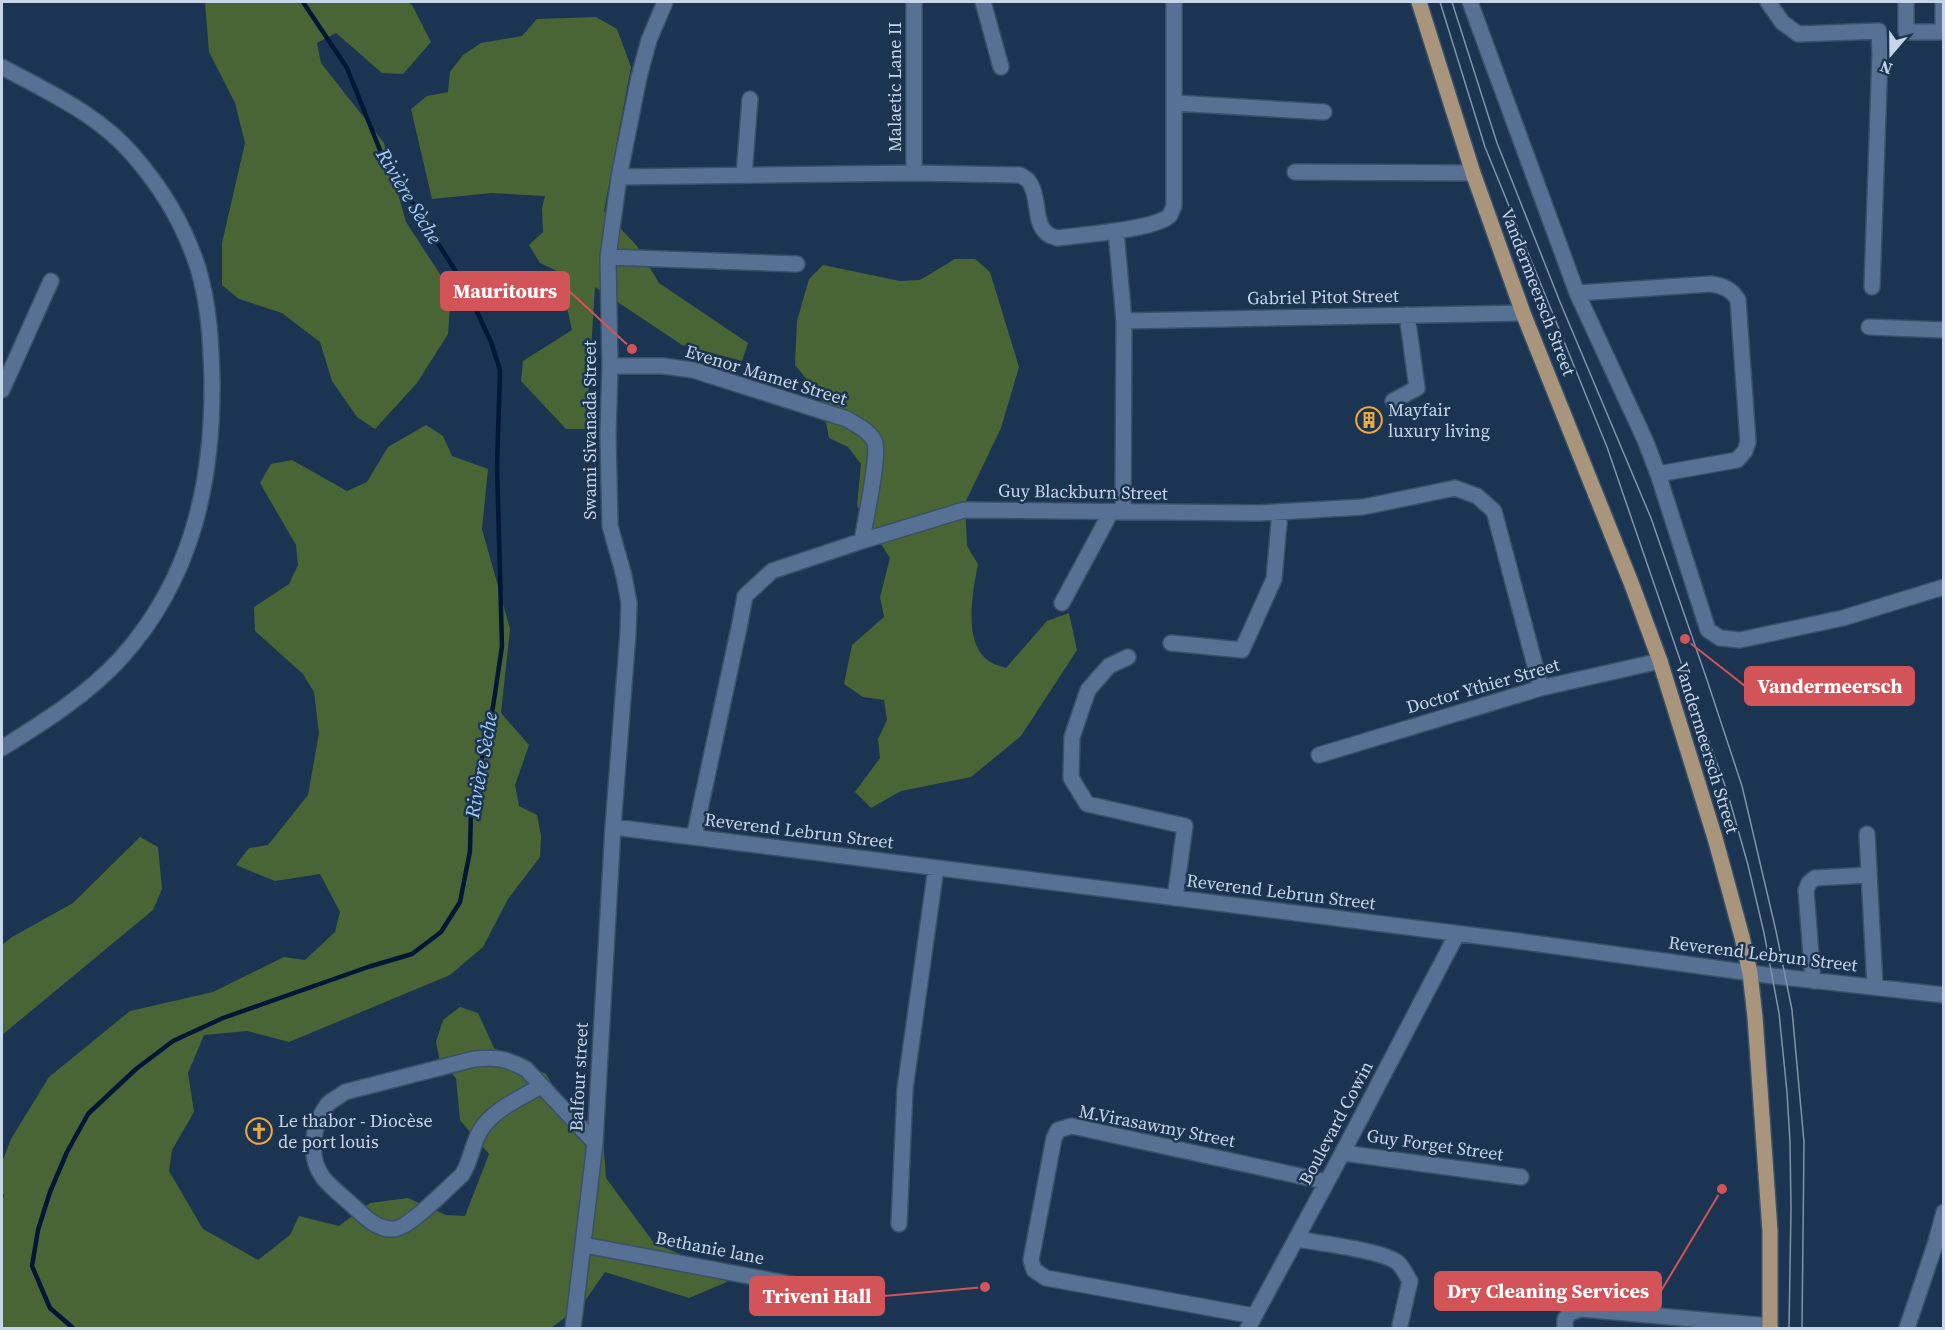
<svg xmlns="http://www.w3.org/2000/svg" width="1945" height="1330" font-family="'Source Serif 4',serif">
  <rect width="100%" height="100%" fill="#1b3451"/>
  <path fill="#496535" d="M205 2H407L412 5 431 42 403 74 382 73 336 33 317 43 321 63 384 143 406 222 451 291 448 334 417 383 375 429 357 417 332 381 320 342 282 313 239 299 222 285V243L245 143 235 103 209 52Z
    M596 17 617 29 631 67 604 211 637 246 659 283 748 343 742 361 682 345 595 287 586 429H566L521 381 523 361 572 330 559 272 540 263 529 245 543 232 542 208 545 196 492 193 432 199 411 109 427 96 448 92 450 72 463 55 481 43 522 36 537 19Z
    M955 259H975L990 272 1019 367 1001 428 965 503 967 546 978 564C973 590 962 643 989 661 994 665 1001 666 1006 668L1047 621 1069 613 1077 650 1021 736 971 777 901 791 871 808 855 792 880 758 878 739 887 720 884 700 863 697 844 684 852 645 884 617 880 597 890 558 857 506 861 464 848 447 829 438 821 397 795 365 797 321 809 279 823 265 900 281 920 280Z
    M426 425 443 436 452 456 488 469 482 529 510 629 501 713 529 745 515 785 519 806 537 815 541 836 540 857 508 899 483 947 450 975 289 1042 247 1031 204 1035 188 1073 194 1112 172 1150 169 1171 203 1229 258 1260 290 1235 299 1216 339 1226 370 1203 408 1198 446 1215 465 1216 489 1154 460 1120 456 1078 440 1062 436 1042 443 1020 460 1007 478 1013 494 1048 546 1074 570 1114 603 1138 606 1178 654 1243 712 1268 727 1282 689 1298 605 1272 582 1305 551 1328H2V1205L4 1195 2 1191V1162L11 1139 49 1077 130 1011 213 992 284 957 305 960 335 932 340 912 320 874 275 881 236 865 249 848 268 845 308 795 319 733 314 692 303 674 255 631 254 607 289 584 298 565 296 545 260 483 271 464 292 460 347 491 367 482 388 447Z
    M140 837 158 847 162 889 153 910 2 1035V945L12 937 73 903Z"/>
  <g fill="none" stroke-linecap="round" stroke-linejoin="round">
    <path stroke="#001637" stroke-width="4.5" d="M73 1328 50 1308 32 1266 38 1230 50 1192 67 1152 88 1114 136 1069 173 1041 223 1018 368 967 412 954 441 932 460 902 470 851 471 810 493 707 502 646 497 467 500 370 491 342 465 286 382 155 347 68 303 2"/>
    <g stroke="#3a4f68" stroke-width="18">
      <path id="minor" d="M914 2V173
        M983 2 1001 67
        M1470 2 1577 293 1645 440 1658 474 1708 630 1720 638 1740 640 1843 618 1944 587
        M1768 2 1782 22 1798 34 1879 31 1880 54 1872 287
        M1906 2V32H1943V2
        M2 67C48 92 98 114 133 155 161 187 185 227 198 268 209 304 211 342 212 380 213 483 192 579 121 658 87 695 44 722 2 748
        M1175 103 1324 112
        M1295 172 1473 173
        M744 175 750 99
        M619 177 914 173 1020 175C1024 177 1029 180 1031 185 1041 203 1031 232 1057 238 1078 235 1157 230 1170 215 1172 212 1172 209 1174 206V2
        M1116 231 1124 321 1123 512
        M608 257 797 264
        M1577 293 1711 284C1724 286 1731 289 1738 300L1748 442 1745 451 1737 460 1658 474
        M1124 321 1523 313
        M1869 327 1944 330
        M610 366H663L693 370 847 419C856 425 871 431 875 443 879 459 865 521 862 541
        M2 390 51 281
        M1393 401 1417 388 1407 315
        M1062 603 1111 512
        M1171 643 1242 650 1274 579 1280 512
        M1128 657 1109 666 1088 690 1072 737 1071 778 1087 804 1185 826 1175 898
        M1319 755 1541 688 1660 661
        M613 827 1518 941 1773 976 1944 995
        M1867 834 1875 987
        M694 837 740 623 745 596 772 571 862 541 964 510 1259 513 1363 507 1455 488 1477 496 1494 511 1541 688
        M1813 981 1806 890 1809 883 1815 878 1869 875
        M541 1086C521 1098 492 1110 480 1131 472 1145 471 1161 462 1175 448 1187 410 1228 394 1229 376 1230 363 1215 351 1204 342 1196 332 1188 324 1179 307 1157 312 1127 327 1105 331 1100 340 1096 345 1092L474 1059C496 1057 506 1058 526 1069L595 1143
        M1343 1153 1521 1177
        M899 1224 905 1089 936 868
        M1296 1239C1319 1243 1380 1250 1397 1262 1403 1267 1406 1275 1410 1281L1400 1325
        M584 1245 828 1291
        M1254 1316 1046 1278 1034 1270 1031 1260 1054 1138 1058 1130 1072 1126 1327 1182
        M573 1328 595 1143 613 827 628 633 629 603 624 576 610 526 608 435 610 366 608 257 619 177 639 77 649 40 665 2
        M1248 1328 1335 1167 1457 934
        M1565 1328V1319L1570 1313 1581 1309 1770 1326
        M1907 1328 1935 1245 1944 1212"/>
    </g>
    <g stroke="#3a4f68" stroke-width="18">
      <path id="major" d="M1419 2 1473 173 1523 313 1632 585 1660 661 1715 838 1742 937 1750 973 1755 1017 1770 1231V1328"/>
    </g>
    <use href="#minor" stroke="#567193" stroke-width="15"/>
    <use href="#major" stroke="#a8957b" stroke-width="15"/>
    <path stroke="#7f93a9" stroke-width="1.5" d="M1440 2 1485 147 1607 447 1697 709 1727 791 1748 865 1764 933 1779 1013 1787 1092 1790 1142 1791 1209 1789 1328
      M1452 2 1497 143 1560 302 1651 518 1707 680 1742 786 1776 931 1792 1010 1804 1142 1802 1328"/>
  </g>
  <defs>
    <g id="building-ring" transform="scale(1.35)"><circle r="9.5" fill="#1b3451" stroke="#eea83c" stroke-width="1.5"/><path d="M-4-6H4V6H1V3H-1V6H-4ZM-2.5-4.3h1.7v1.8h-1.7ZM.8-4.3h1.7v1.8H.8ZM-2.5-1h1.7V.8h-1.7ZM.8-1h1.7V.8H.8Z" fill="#eea83c"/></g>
    <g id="church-ring" transform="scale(1.35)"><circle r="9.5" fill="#1b3451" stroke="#eea83c" stroke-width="1.5"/><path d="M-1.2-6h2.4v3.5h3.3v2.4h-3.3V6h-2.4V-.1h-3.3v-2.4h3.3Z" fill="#eea83c"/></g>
  </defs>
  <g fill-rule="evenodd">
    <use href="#building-ring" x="1369" y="420"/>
    <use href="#church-ring" x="259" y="1131"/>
  </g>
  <g text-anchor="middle" stroke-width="5" stroke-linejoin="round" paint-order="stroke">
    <g font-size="18" fill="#c6d6e8" stroke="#1b3451">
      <text transform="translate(895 87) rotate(-90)" y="6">Malaetic Lane II</text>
      <text transform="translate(1538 292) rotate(69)" y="6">Vandermeersch Street</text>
      <text transform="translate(1323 297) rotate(-1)" y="6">Gabriel Pitot Street</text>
      <text transform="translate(766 375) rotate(17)" y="6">Evenor Mamet Street</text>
      <text transform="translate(590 430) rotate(-90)" y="6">Swami Sivanada Street</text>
      <text transform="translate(1083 492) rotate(1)" y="6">Guy Blackburn Street</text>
      <text transform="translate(1483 686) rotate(-16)" y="6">Doctor Ythier Street</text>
      <text transform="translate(1707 748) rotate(73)" y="6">Vandermeersch Street</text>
      <text transform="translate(799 831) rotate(7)" y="6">Reverend Lebrun Street</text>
      <text transform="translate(1281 892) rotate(7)" y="6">Reverend Lebrun Street</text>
      <text transform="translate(1763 954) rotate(7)" y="6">Reverend Lebrun Street</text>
      <text transform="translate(579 1077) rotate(-87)" y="6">Balfour street</text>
      <text transform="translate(1336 1123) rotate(-62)" y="6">Boulevard Cowin</text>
      <text transform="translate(1157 1126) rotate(11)" y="6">M.Virasawmy Street</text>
      <text transform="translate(1435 1145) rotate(8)" y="6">Guy Forget Street</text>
      <text transform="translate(710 1248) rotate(11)" y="6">Bethanie lane</text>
    </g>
    <g font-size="18" fill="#c6d6e8" stroke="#1b3451" text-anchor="start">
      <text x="1388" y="416">Mayfair<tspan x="1388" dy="21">luxury living</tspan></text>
      <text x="278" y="1127">Le thabor - Diocèse<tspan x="278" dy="21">de port louis</tspan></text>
    </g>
    <g font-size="20" font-style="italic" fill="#a7ccf8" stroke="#1b3451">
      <text transform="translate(409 196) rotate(59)" y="7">Rivière Sèche</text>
      <text transform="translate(481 765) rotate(-80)" y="7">Rivière Sèche</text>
    </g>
  </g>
  <path fill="none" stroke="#d25458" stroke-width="2" d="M632 349L569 291M1685 639L1745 686M1722 1189L1661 1291M985 1287L884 1296"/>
  <g fill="#d25458" stroke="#1b3451" stroke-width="2">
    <circle cx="632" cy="349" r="6"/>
    <circle cx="1685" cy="639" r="6"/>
    <circle cx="1722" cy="1189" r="6"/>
    <circle cx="985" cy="1287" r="6"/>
  </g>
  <g fill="#d25458" stroke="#d25458" stroke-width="2">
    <rect x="441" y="272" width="128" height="38" rx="6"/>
    <rect x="1745" y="667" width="169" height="38" rx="6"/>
    <rect x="1435" y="1272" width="226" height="38" rx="6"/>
    <rect x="750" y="1277" width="134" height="38" rx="6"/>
  </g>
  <g font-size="20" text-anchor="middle" font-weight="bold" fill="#fff">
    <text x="505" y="298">Mauritours</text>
    <text x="1830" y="693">Vandermeersch</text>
    <text x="1548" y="1298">Dry Cleaning Services</text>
    <text x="817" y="1303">Triveni Hall</text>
  </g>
  <rect width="1945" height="1330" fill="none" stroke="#c6d6e8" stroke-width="6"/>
  <g transform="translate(1891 54) rotate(200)" stroke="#1b3451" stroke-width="4.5" paint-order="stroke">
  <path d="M0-4.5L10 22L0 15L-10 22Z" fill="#c6d6e8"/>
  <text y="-9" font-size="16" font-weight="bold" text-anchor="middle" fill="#c6d6e8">N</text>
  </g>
</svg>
